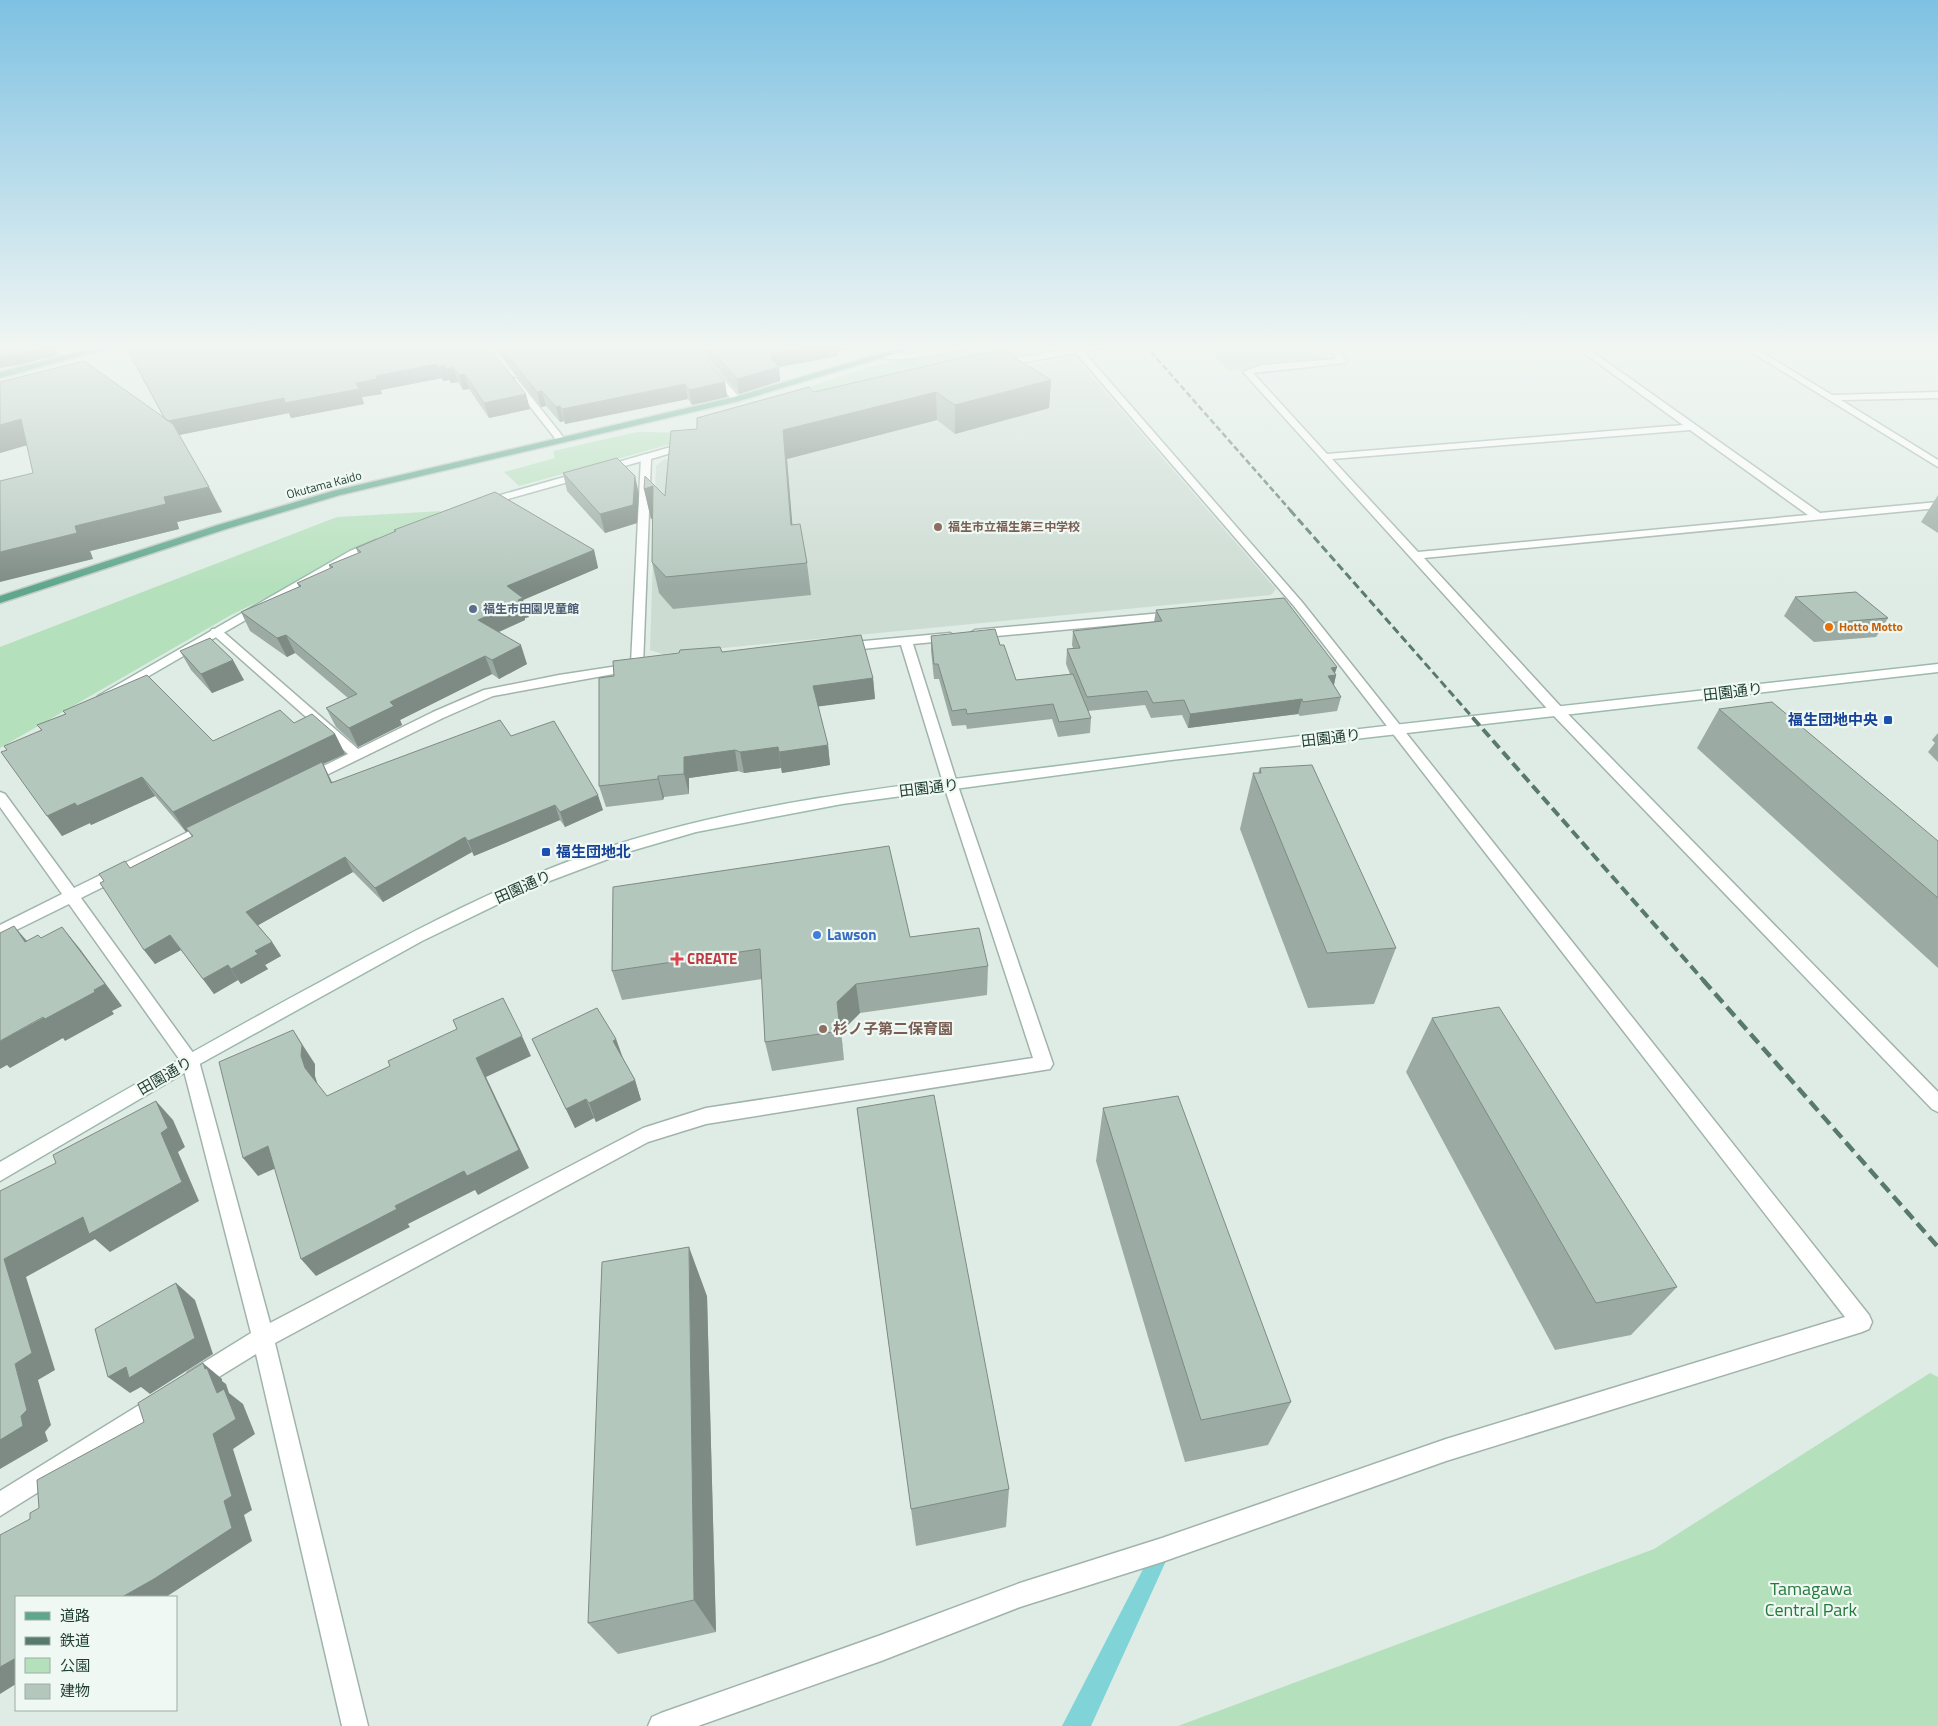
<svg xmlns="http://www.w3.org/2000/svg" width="1938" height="1726" font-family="'Titillium Web','Noto Sans JP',sans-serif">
  <rect width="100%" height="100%" fill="#dfece5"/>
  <path fill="#cddcd3" d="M1070 357 1077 359 1276 589 1271 595 662 654 650 650 656 466 663 460 993 374Z"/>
  <path fill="#b5e0bc" d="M976 345H1074L1033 351 831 400 809 387 869 367Z
    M1205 345H1321L1331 363 1228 371Z
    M637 432 711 433 519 486 504 472 555 458 553 451Z
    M442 511 231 615 0 748V647L337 517Z
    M1930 1373 1938 1377V1726H1178L1654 1549Z"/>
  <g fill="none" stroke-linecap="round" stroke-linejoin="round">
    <path fill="#80d4d8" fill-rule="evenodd" d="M1162 1541 1168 1544 1171 1550 1091 1726H1062L1156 1544Z"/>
    <g stroke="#a1b4ac" stroke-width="3">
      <path id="street" d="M77 345H85L86 355H80Z
        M685 345H694L739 397V401H733Z
        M957 345H974C963 352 890 364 880 357L884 354H910Z
        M1095 345H1115L1084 352 1302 602 1869 1315 1872 1322 1869 1329 1862 1332 1446 1461 1162 1562 1020 1607 881 1661 698 1726H648L652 1717 661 1713 881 1635 1020 1583 1162 1538 1446 1439 1845 1317 1294 606 1076 353 998 367 994 364 998 361Z
        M1328 345H1336L1346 361 1345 363 1253 373 1327 454 1683 425 1573 345H1583L1820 513 1938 502V508L1424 558 1563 709 1938 1092V1112L1932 1109 1553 715 1243 372 1262 365 1336 359ZM1690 430 1808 515 1418 552 1332 459Z
        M1740 345H1750L1832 395 1938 392V398L1841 400 1938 460V467Z
        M514 378 517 379 564 438V442H558L510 381Z
        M688 442 691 443V447L651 459 643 666 641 669 493 696 443 718 308 784 303 782 301 779 303 776 348 754 210 632 212 629H220L358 749 433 712 484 690 559 675 631 664 641 457 643 455Z
        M1174 612 1180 616 1178 619 975 638 969 634 975 630Z
        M950 633 956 637 954 640 913 644 958 786 1053 1064 1050 1069 706 1124 648 1142 275 1343 368 1726H342L256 1354 196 1391 188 1388 185 1380 188 1372 251 1333 182 1063 69 904 0 938V925L62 894 0 807V792L5 794 74 888 204 824H214L216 828 214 832 81 898 199 1061 270 1323 643 1128 706 1108 1033 1058 944 786 901 645 843 651 837 647 843 643Z
        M157 1394 165 1397 168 1405 165 1413 0 1516V1491Z"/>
    </g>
    <g stroke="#9cb9ac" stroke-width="3">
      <path id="secondary" d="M646 454 651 457 649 459 604 472 599 469 601 467Z
        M582 472 587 475 586 477 487 505 482 502 483 500Z
        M376 540 380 541 381 543 380 545 358 555 109 699H99L98 696 350 551Z
        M1938 664V672L1171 760 842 804 696 832 624 853 531 888 422 941 196 1066 0 1181V1162C106 1101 212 1040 320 982 415 930 512 878 615 845 768 796 938 782 1097 761 1377 725 1658 696 1938 664Z"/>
    </g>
    <g stroke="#c0c9c6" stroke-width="3">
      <path id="primary" d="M105 345H119L0 378V372Z
        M910 345H924L739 401 340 495 226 529 0 603V596L218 525 333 491 734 397Z"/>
    </g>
    <use href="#street" fill="#fff" fill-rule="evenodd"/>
    <use href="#secondary" fill="#fff" fill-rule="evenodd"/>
    <use href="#primary" fill="#5ea78c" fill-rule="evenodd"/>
    <path stroke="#587a6d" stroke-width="2.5" stroke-dasharray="6 3" stroke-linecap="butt" d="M1145 345 1291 511"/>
    <path stroke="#587a6d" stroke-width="3" stroke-dasharray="8 4" stroke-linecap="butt" d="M1290 510 1474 719"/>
    <path stroke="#587a6d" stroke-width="4" stroke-dasharray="10 5" stroke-linecap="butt" d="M1473 718 1704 981"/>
    <path stroke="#587a6d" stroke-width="4.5" stroke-dasharray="12 6" stroke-linecap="butt" d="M1703 980 1938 1247"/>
  </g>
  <path fill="#9baba3" d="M125 345H487L530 409 489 418 469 389 463 390 458 382 451 383 449 380 443 381 442 378 381 390 382 394 362 397 364 404 291 418 289 413 179 435 222 512 177 522 179 529 90 551 93 559 26 445 0 453V382L164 418Z
    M492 345H693L725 382 727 397 692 405 688 399 565 424 564 421 560 422 546 406 541 407Z
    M697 345H870L838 351V356L779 367 780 381 739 394Z
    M1051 380 1049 408 955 434 937 420 787 459 792 525 807 563 811 595 673 609 659 593 652 562 653 518 651 519 644 489 665 496 697 429 814 392Z
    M563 473 639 494 637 523 605 533 567 491Z
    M1938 495V533L1921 522Z
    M394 530 594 550 598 568 523 600 529 617 525 618V620L499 632 527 664 499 679 492 674 400 720 402 725 358 747 336 727 326 708 348 698 295 653 287 657 250 631 241 612 299 587 297 583 330 569 329 565 358 553 356 548 395 532Z
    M1795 597 1888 618 1876 637 1814 642 1784 616Z
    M1156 610 1337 667 1335 673 1336 675 1334 685 1341 697 1337 711 1300 716 1298 714 1188 728 1182 715 1151 718 1145 705 1088 711 1091 718 1090 733 1058 737 1052 719 967 729 966 725 952 726 939 679H934L931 651V636L1000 645 1016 680 1070 674 1066 664 1067 649 1073 648 1072 645 1073 631 1154 622Z
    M180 651 244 680 212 693 191 670Z
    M722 652 873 678 875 699 818 706 828 745 830 765 782 773 781 768 744 773 738 771 689 778V794L664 797 663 800 606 807 599 786 614 676Z
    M1719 709 1938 841V968L1697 748Z
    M63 711 213 741 294 723 335 734 345 754 323 764 332 782 511 736 603 810 565 827 560 820 474 856 472 852 383 902 353 872 258 925 272 942 281 956 265 965 268 969 241 984 238 980 214 994 181 950 155 964 144 950 130 868 192 837 188 831 186 832 155 796 91 825 90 823 62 836 7 750 41 730 37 725 65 714Z
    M1938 733V762L1928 752 1935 743 1932 740Z
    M1260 768 1396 948 1374 1004 1308 1008 1240 829 1253 773H1258Z
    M613 887 910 937 988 966 987 995 860 1013 841 1032 844 1060 772 1071 765 1042 762 979 622 1000 612 971Z
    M1432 1018 1677 1287 1631 1335 1555 1350 1406 1072Z
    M532 1039H616L623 1058 635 1080 641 1100 596 1122 594 1118 575 1128Z
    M857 1108 1009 1489 1006 1527 916 1546Z
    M1103 1108 1291 1402 1268 1445 1185 1462 1096 1161Z
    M707 1296 716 1632 618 1654 588 1623Z"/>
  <path fill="#7e8b84" d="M50 345H52L58 355 19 365 0 368V356Z
    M819 345H870L838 351V356L779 367 780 381 739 394 737 379 770 357V354Z
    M437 364 442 378 381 390 376 376Z
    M445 365 449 380 443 381 439 367Z
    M453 367 458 382 451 383 446 369Z
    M465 374 469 389 463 390 459 375Z
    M377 379 382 394 362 397 356 383Z
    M1051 380 1049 408 955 434V405Z
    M725 382 727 397 692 405 689 390Z
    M685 384 688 399 565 424 562 409Z
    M359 389 364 404 291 418 289 413 174 436 166 421 284 398Z
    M542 391 546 406 541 407 537 392Z
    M936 392 937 420 787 459 795 556 791 525 783 430Z
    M526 394 530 409 489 418 484 403Z
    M560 406 564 421 560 422 556 407Z
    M21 419 35 443 0 453V425Z
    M635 476 639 494 637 523 605 533 600 514Z
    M653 486 659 516 651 519 644 489Z
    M209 487 222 512 177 522 179 529 90 551 93 559 0 582V552L75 526 164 497Z
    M594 550 598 568 523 600 529 617 525 618V620L485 638 478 620 507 586Z
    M286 635 295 653 287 657 277 638Z
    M521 645 527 664 499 679 492 660Z
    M485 656 492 674 400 720 402 725 358 747 349 728 390 702Z
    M233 660 244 680 212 693 201 674Z
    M1337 667 1334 675H1336L1333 689 1328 676 1331 668Z
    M873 678 875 699 815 707 813 686Z
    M1302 699 1298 714 1188 728 1190 714Z
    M335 734 345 754 323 764 339 797 186 828 188 831 186 832 173 812Z
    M828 745 830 765 782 773 779 752Z
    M778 747 781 768 744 773 740 752Z
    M735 750 738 771 689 778V794L684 774V757Z
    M658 776 664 797 663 800 658 779Z
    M142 777 155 796 91 825 90 823 62 836 47 816 75 803Z
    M598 795 603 810 565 827 560 812Z
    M555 805 560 820 474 856 468 841Z
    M465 837 472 852 383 902 375 888Z
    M345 857 353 872 255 927 246 912Z
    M14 926 33 948 25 942Z
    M62 927 80 949 122 1006 112 1011 114 1014 65 1041 63 1038 10 1068 7 1065 0 1069V1041L94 990Z
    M170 935 181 950 155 964 144 950Z
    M272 942 281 956 265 965 268 969 241 984 231 969 255 951Z
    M228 965 238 980 214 994 203 979Z
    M856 984 860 1013 841 1032 844 1060 837 1002Z
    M293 1030 315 1064V1076L319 1088 305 1068Z
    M522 1036 531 1056 486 1077 529 1168 478 1195 475 1190 408 1224 410 1227 316 1276 301 1259 476 1058Z
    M616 1039 623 1059 613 1041Z
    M635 1080 641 1100 596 1122 589 1103Z
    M586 1099 594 1118 575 1128 566 1109Z
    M156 1101 173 1120 185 1147 178 1152 199 1201 110 1252 95 1239 26 1277 55 1370 38 1380 51 1425 45 1432 48 1441 0 1469V1440L21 1416 4 1259Z
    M268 1146 283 1165 258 1176 243 1158Z
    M689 1247 707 1296 716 1632 694 1600Z
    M176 1283 195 1300 213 1354 150 1394 141 1387 130 1393 108 1377Z
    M203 1363 222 1379V1381L226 1384 229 1393 243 1404 255 1434 233 1449 252 1510 244 1515 252 1541 166 1597H122L224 1501 213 1434 217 1393 205 1369Z
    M16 1658V1684L0 1694V1667Z"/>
  <path fill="#b4c7bd" stroke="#7e8b84" d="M0 345H50L13 355 0 356Z
    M125 345H487L526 394 484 403 465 374 459 375 453 367 446 369 445 365 439 367 437 364 376 376 377 379 356 383 359 389 285 403 284 398 168 421 165 419Z
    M499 345H693L725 382 689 390 685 384 562 409 560 406 556 407 542 391 537 392Z
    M707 345H819L770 354 773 357H770L779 367 737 379Z
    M1001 349 1051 380 955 405 936 392 783 430 791 525 800 524 807 563 666 577 652 562 653 486 644 489 645 476 665 496 671 431 697 429V418L809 387 814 392Z
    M84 361 173 424 209 487 164 497 166 504 75 526 77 533 0 552V481L33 473 21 419 0 425V382Z
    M617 458 635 476 633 505 600 514 563 473Z
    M495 492 594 550 507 586 523 598 518 600 519 602 478 620 521 645 492 660 485 656 390 702 394 706 349 728 326 708 357 694 286 635 277 638 241 612 301 586 297 583 333 567 329 565 361 552 356 548 396 531 394 530Z
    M1856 592 1888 618 1825 623 1795 597Z
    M1284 598 1337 667 1331 668 1336 675 1328 676 1341 697 1303 702 1302 699 1190 714 1184 700 1153 703 1147 691 1087 697 1067 649 1080 648 1073 631 1162 621 1156 610Z
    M995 629 1000 645H1004L1016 680 1073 674 1091 718 1059 722 1053 704 967 714 966 709 952 711 938 664H934L931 636Z
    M861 635 873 678 813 686 828 745 779 752 778 747 740 752 735 750 684 757V774L658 776V779L599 786V678L614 676 613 661 679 653 680 650 720 647 722 652Z
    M210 638 233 660 201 674 180 651Z
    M147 675 213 741 280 710 294 723 312 714 335 734 173 812 142 777 77 806 75 803 47 816 1 752 7 750 4 746 42 730 37 725 66 714 63 711Z
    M1772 702 1938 841V898L1719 709Z
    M500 720 511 736 554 721 598 795 560 812 555 805 468 841 465 837 375 888 345 857 246 912 272 942 255 951 258 954 231 969 228 965 203 979 170 935 144 950 100 883 104 881 99 874 125 861 130 868 193 836 186 828 322 762 331 783Z
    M1312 765 1396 948 1327 953 1253 773H1261L1260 768Z
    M889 846 910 937 979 928 988 966 856 984 837 1002 840 1031 765 1042 760 949 612 971 613 887Z
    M14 926 25 942 38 935 41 938 62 927 105 984 94 990 95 992 45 1019 43 1017 0 1041V933Z
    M503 998 522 1036 476 1058 519 1150 467 1176 464 1171 395 1206 397 1209 301 1259 268 1146 243 1158 219 1062 293 1030 302 1045 301 1056 305 1068 327 1096 390 1066 388 1061 457 1029 453 1020Z
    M1499 1007 1677 1287 1596 1303 1432 1018Z
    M597 1008 616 1039 613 1041 635 1080 589 1103 586 1099 566 1109 532 1039Z
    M934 1095 1009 1489 911 1509 857 1108Z
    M1178 1096 1291 1402 1201 1420 1103 1108Z
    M156 1101 168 1128 161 1133 182 1182 89 1234 83 1217 4 1259 32 1353 15 1364 27 1410 21 1416 23 1426 0 1440V1191L56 1163 53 1155Z
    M689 1247 694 1600 588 1623 602 1262Z
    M176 1283 195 1338 129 1378 126 1367 108 1377 95 1329Z
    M203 1363 205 1369 207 1368 217 1393 224 1389 236 1419 213 1434 232 1496 224 1501 232 1528 154 1579 122 1597H16V1658L0 1667V1535L30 1519V1513L39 1508 37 1480 144 1422 138 1403Z"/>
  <linearGradient id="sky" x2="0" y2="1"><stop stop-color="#7ec1e2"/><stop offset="0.59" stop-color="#f1f6f3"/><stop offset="1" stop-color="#f1f6f3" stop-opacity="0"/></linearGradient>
  <rect width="1938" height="587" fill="url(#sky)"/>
  <g fill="#8d6e63" stroke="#f0f8f3" stroke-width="2">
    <circle cx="938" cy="527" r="5"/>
    <circle cx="823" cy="1029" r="5"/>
  </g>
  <circle fill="#5c6f8a" stroke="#f0f8f3" stroke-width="2" cx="473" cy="609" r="5"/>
  <circle fill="#e8710a" stroke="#f0f8f3" stroke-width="2" cx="1829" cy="627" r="5"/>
  <g fill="#1a4fb4" stroke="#f0f8f3" stroke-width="2">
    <rect x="1883" y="715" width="10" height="10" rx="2.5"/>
    <rect x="541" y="847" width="10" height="10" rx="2.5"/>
  </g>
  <circle fill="#3f7fe0" stroke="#f0f8f3" stroke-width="2" cx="817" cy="935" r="5"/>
  <path fill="#e0444e" stroke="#f0f8f3" stroke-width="2" d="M674.5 951.5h5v5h5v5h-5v5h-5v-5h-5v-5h5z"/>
  <g text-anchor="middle" stroke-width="4.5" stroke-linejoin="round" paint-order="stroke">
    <g font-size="12" fill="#1e3e32" stroke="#f0f8f3">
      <text transform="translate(324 485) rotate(-15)" y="4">Okutama Kaido</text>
    </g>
    <g font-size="12" font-weight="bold" fill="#785e54" stroke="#f0f8f3" text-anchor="start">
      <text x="948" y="531">福生市立福生第三中学校</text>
    </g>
    <g font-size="12" font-weight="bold" fill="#4e5e75" stroke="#f0f8f3" text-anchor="start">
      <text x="483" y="613">福生市田園児童館</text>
    </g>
    <g font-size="12" font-weight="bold" fill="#c56008" stroke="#f0f8f3" text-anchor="start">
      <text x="1839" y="631">Hotto Motto</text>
    </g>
    <g font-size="15" fill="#1e3e32" stroke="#f0f8f3">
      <text transform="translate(1733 692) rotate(-7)" y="5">田園通り</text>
      <text transform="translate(1331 738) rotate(-7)" y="5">田園通り</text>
      <text transform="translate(929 788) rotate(-7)" y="5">田園通り</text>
      <text transform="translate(523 887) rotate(-24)" y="5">田園通り</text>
      <text transform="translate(165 1076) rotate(-30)" y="5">田園通り</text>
    </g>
    <g font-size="15" font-weight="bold" fill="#164399" stroke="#f0f8f3" text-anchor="end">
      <text x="1878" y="725">福生団地中央</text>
      <text x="556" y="857" text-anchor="start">福生団地北</text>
    </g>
    <g font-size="15" font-weight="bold" fill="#366cbe" stroke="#f0f8f3" text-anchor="start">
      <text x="827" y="940">Lawson</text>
    </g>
    <g font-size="15" font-weight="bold" fill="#be3a42" stroke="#f0f8f3" text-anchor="start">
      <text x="687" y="964">CREATE</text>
    </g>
    <g font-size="15" font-weight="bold" fill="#785e54" stroke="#f0f8f3" text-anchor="start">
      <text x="833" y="1034">杉ノ子第二保育園</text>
    </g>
    <g font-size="18" fill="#24793c" stroke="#f0f8f3">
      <text x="1811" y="1595">Tamagawa<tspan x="1811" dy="21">Central Park</tspan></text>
    </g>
  </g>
  <rect x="15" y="1596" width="162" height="115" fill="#f0f8f3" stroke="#9caea6"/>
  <rect x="25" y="1612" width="25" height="8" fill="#5ea78c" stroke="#9caea6"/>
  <text x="60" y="1621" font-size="15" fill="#1e3e32">道路</text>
  <rect x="25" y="1637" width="25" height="8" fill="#587a6d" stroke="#9caea6"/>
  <text x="60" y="1646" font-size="15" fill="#1e3e32">鉄道</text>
  <rect x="25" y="1658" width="25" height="15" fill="#b5e0bc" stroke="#9caea6"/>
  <text x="60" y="1671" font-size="15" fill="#1e3e32">公園</text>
  <rect x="25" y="1684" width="25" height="15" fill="#b4c7bd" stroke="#9caea6"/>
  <text x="60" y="1696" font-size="15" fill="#1e3e32">建物</text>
</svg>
